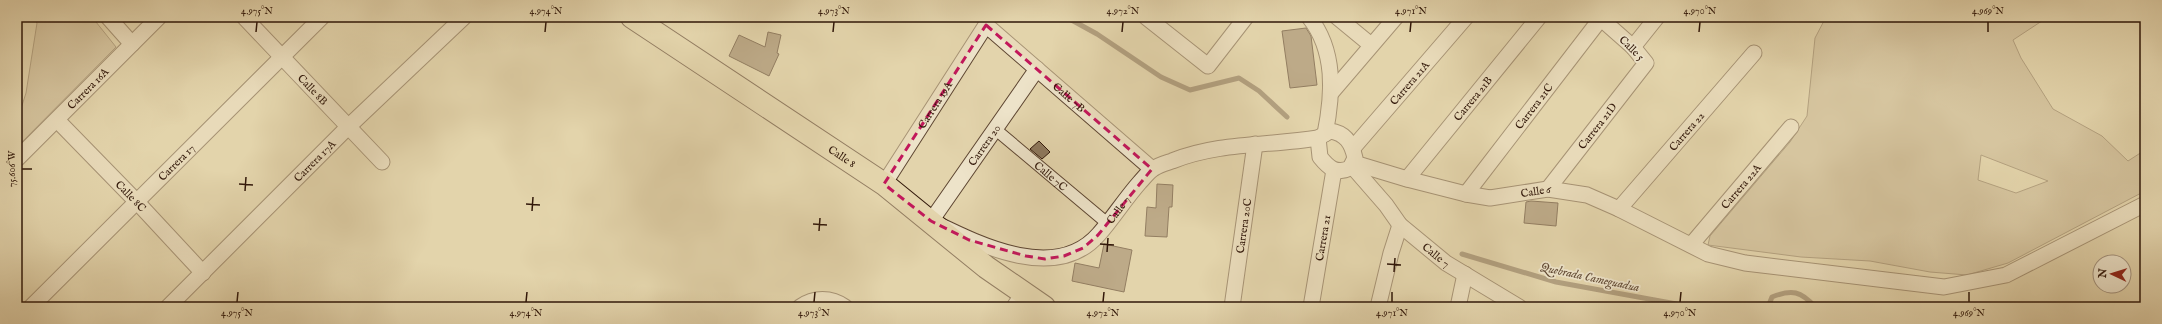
<svg xmlns="http://www.w3.org/2000/svg" width="2162" height="324" font-family="'IM FELL English',serif">
  <rect width="100%" height="100%" fill="#e3d4ac"/>
  <filter id="stains"><feTurbulence type="fractalNoise" baseFrequency=".005" numOctaves="4"/><feColorMatrix values="0 0 0 0 .2 0 0 0 0 .09 0 0 0 0 .02 0 0 0 .5 -.17"/></filter>
  <radialGradient id="worn" r=".72"><stop offset=".6" stop-color="#630" stop-opacity="0"/><stop offset="1" stop-color="#630" stop-opacity=".3"/></radialGradient>
  <path fill="#c5b490" stroke="#7b664c" fill-rule="evenodd" d="M33 17H92L116 47 17 147V121L26 93 37 23Z
    M1826 17H2048L2013 40 2021 58 2053 109 2102 136 2128 161 2145 150V191L2008 263 1967 275 1930 272 1870 261 1801 257 1708 245 1710 236 1790 142 1807 116 1815 38ZM1981 155 2048 181 2016 193 1978 180Z"/>
  <g fill="none" stroke-linecap="round" stroke-linejoin="round">
    <path stroke="#77624a" stroke-width="5" d="M1066 17 1097 34 1161 77 1190 90 1239 78 1259 91 1287 117
      M1462 254 1556 282 1693 307
      M1768 307 1772 297C1792 289 1801 291 1815 307"/>
  </g>
  <path fill="#8e795e" stroke="#311709" d="M1306 28 1311 36 1317 85 1290 88 1282 31Z
    M768 32 781 35 777 53 779 54 769 76 729 56 739 35 765 47Z
    M1039 141 1050 152 1042 159 1030 149Z
    M1157 184 1173 185 1172 207H1169L1167 237 1145 236 1147 207 1156 208Z
    M1531 201 1558 203 1556 226 1524 223 1526 202Z
    M1104 244 1132 250 1124 292 1072 281 1075 263 1099 268Z"/>
  <g fill="none" stroke-linecap="round" stroke-linejoin="round">
    <g stroke="#5e4632" stroke-width="13">
      <g id="pedestrian">
        <path id="s1" d="M995 129 1107 223"/>
      </g>
    </g>
    <g stroke="#5e4632" stroke-width="17">
      <g id="minor">
        <path d="M108 17 132 44"/>
        <path id="s2" d="M244 17 382 162"/>
        <path d="M1146 17 1208 66 1246 17"/>
        <path d="M1309 17C1336 51 1333 94 1325 134"/>
        <path d="M1337 17 1371 45"/>
        <path d="M1633 47 1657 17"/>
        <path id="s3" d="M1037 69 931 221C978 244 1056 284 1099 234 1113 218 1125 199 1140 182 1144 178 1148 172 1153 169 1158 165 1166 163 1172 161 1219 142 1269 146 1318 138"/>
        <path d="M1331 93 1396 17"/>
        <path id="s4" d="M57 120 137 202 203 273"/>
        <path d="M1330 131C1346 133 1352 144 1355 158L1350 168C1336 175 1328 167 1320 157L1318 138Z"/>
        <path id="s5" d="M1353 148 1466 17"/>
        <path id="s6" d="M17 159 159 17"/>
        <path id="s7" d="M1354 163 1407 179 1466 194 1490 198 1548 189 1587 195 1619 209 1708 254 1745 263 1944 287 2006 275 2145 204"/>
        <path id="s8" d="M1352 166 1386 205 1400 225 1446 263 1519 307"/>
        <path id="s9" d="M1407 179 1539 17"/>
        <path id="s10" d="M884 184 986 25 1152 169"/>
        <path id="s11" d="M1548 189 1646 63 1633 47 1599 17"/>
        <path id="s12" d="M1466 194 1602 17"/>
        <path id="s13" d="M1619 209 1754 53"/>
        <path id="s14" d="M1691 245 1791 127"/>
        <path id="s15" d="M31 307 322 17"/>
        <path id="s16" d="M168 307 348 127 464 17"/>
        <path d="M800 307C814 297 831 297 845 307"/>
        <path d="M1014 307 1023 293"/>
        <path id="s17" d="M1232 307 1255 144"/>
        <path id="s18" d="M1311 307 1334 170"/>
        <path d="M1378 307 1391 253 1400 225"/>
        <path d="M1458 307 1465 274"/>
      </g>
    </g>
    <g stroke="#311709" stroke-width="24">
      <g id="primary">
        <path id="s19" d="M632 17 884 184 986 267 1044 307"/>
      </g>
    </g>
    <use href="#pedestrian" stroke="#ede3c9" stroke-width="11"/>
    <use href="#minor" stroke="#ede3c9" stroke-width="15"/>
    <use href="#primary" stroke="#e3d4ac" stroke-width="22"/>
  </g>
  <path d="M0 0H2162V324H0ZM986 25 1152 169 1098 235 1083 248 1064 256 1045 259 1026 256 969 240 931 221 884 184Z" fill="#e3d4ac" fill-opacity=".55" fill-rule="evenodd"/>
  <path fill="none" stroke="#c2185b" stroke-width="3" stroke-dasharray="8 5" stroke-linejoin="round" d="M986 25 1152 169 1098 235 1083 248 1064 256 1045 259 1026 256 969 240 931 221 884 184Z"/>
  <path fill="none" stroke="#311709" stroke-width="1.5" d="M256 32 257 22M545 32 546 22M833 32 834 22M1122 32 1123 22M1410 32 1411 22M1699 32 1700 22M1988 32V22M22 169H32M239 184 253 185M245 191 246 177M526 204 540 205M532 211 533 197M813 224 827 225M819 231 820 218M1100 244 1114 245M1107 252 1108 238M1387 264 1401 265M1394 272 1395 258M237 302 238 292M526 302 527 292M814 302 815 292M1103 302 1104 292M1392 302V292M1680 302 1681 292M1969 302V292"/>
  <g text-anchor="middle" stroke-width="3.5" stroke-linejoin="round" paint-order="stroke">
    <g font-size="11" fill="#311709" stroke="#ede3c9">
      <text transform="translate(1632 48) rotate(45)" y="4">Calle 5</text>
      <text dy="4" stroke="none"><textPath href="#s5" startOffset="86">Carrera 21A</textPath></text>
      <text dy="4" stroke="none"><textPath href="#s6" startOffset="100">Carrera 16A</textPath></text>
      <text dy="4" stroke="none"><textPath href="#s2" startOffset="100">Calle 8B</textPath></text>
      <text dy="4" stroke="none"><textPath href="#s10" startOffset="299">Calle 7B</textPath></text>
      <text dy="4" stroke="none"><textPath href="#s9" startOffset="104">Carrera 21B</textPath></text>
      <text dy="4" stroke="none"><textPath href="#s10" startOffset="94">Carrera 19A</textPath></text>
      <text dy="4" stroke="none"><textPath href="#s12" startOffset="111">Carrera 21C</textPath></text>
      <text dy="4" stroke="none"><textPath href="#s11" startOffset="80">Carrera 21D</textPath></text>
      <text dy="4" stroke="none"><textPath href="#s13" startOffset="103">Carrera 22</textPath></text>
      <text transform="translate(984 145) rotate(-55)" y="4">Carrera 20</text>
      <text dy="4" stroke="none"><textPath href="#s19" startOffset="252">Calle 8</textPath></text>
      <text dy="4" stroke="none"><textPath href="#s16" startOffset="207">Carrera 17A</textPath></text>
      <text dy="4" stroke="none"><textPath href="#s15" startOffset="205">Carrera 17</textPath></text>
      <text dy="4" stroke="none"><textPath href="#s1" startOffset="73">Calle 7C</textPath></text>
      <text dy="4" stroke="none"><textPath href="#s14" startOffset="77">Carrera 22A</textPath></text>
      <text dy="4" stroke="none"><textPath href="#s7" startOffset="187">Calle 6</textPath></text>
      <text dy="4" stroke="none"><textPath href="#s4" startOffset="106">Calle 8C</textPath></text>
      <text dy="4" stroke="none"><textPath href="#s3" startOffset="398">Calle 7</textPath></text>
      <text dy="4" stroke="none"><textPath href="#s17" startOffset="82">Carrera 20C</textPath></text>
      <text dy="4" stroke="none"><textPath href="#s18" startOffset="70">Carrera 21</textPath></text>
      <text dy="4" stroke="none"><textPath href="#s8" startOffset="123">Calle 7</textPath></text>
    </g>
    <g font-size="12" font-style="italic" fill="#604934" stroke="#ede3c9">
      <text transform="translate(1590 277) rotate(12)" y="4">Quebrada Cameguadua</text>
    </g>
  </g>
  <rect width="2162" height="324" fill="none" stroke="#e3d4ac" stroke-width="44"/>
  <g transform="translate(2112 274) rotate(274)"><circle r="19" fill="#ede3c9" stroke="#a2917c"/>
  <path d="M0-3L7 15L0 10L-7 15Z" fill="#8f2418"/>
  <text y="-6" font-size="11" font-weight="bold" text-anchor="middle" fill="#311709">N</text>
  </g>
  <rect x="22" y="22" width="2118" height="280" fill="none" stroke="#311709" stroke-width="1.5"/>
  <g font-size="10" text-anchor="middle" fill="#311709">
    <text x="257" y="14">4.975°N</text>
    <text x="546" y="14">4.974°N</text>
    <text x="834" y="14">4.973°N</text>
    <text x="1123" y="14">4.972°N</text>
    <text x="1411" y="14">4.971°N</text>
    <text x="1700" y="14">4.970°N</text>
    <text x="1988" y="14">4.969°N</text>
    <text transform="translate(11 169) rotate(-90)" y="4">75.606°W</text>
    <text x="237" y="316">4.975°N</text>
    <text x="526" y="316">4.974°N</text>
    <text x="814" y="316">4.973°N</text>
    <text x="1103" y="316">4.972°N</text>
    <text x="1392" y="316">4.971°N</text>
    <text x="1680" y="316">4.970°N</text>
    <text x="1969" y="316">4.969°N</text>
  </g>
  <rect width="100%" height="100%" filter="url(#stains)"/>
  <rect width="100%" height="100%" fill="url(#worn)"/>
</svg>
